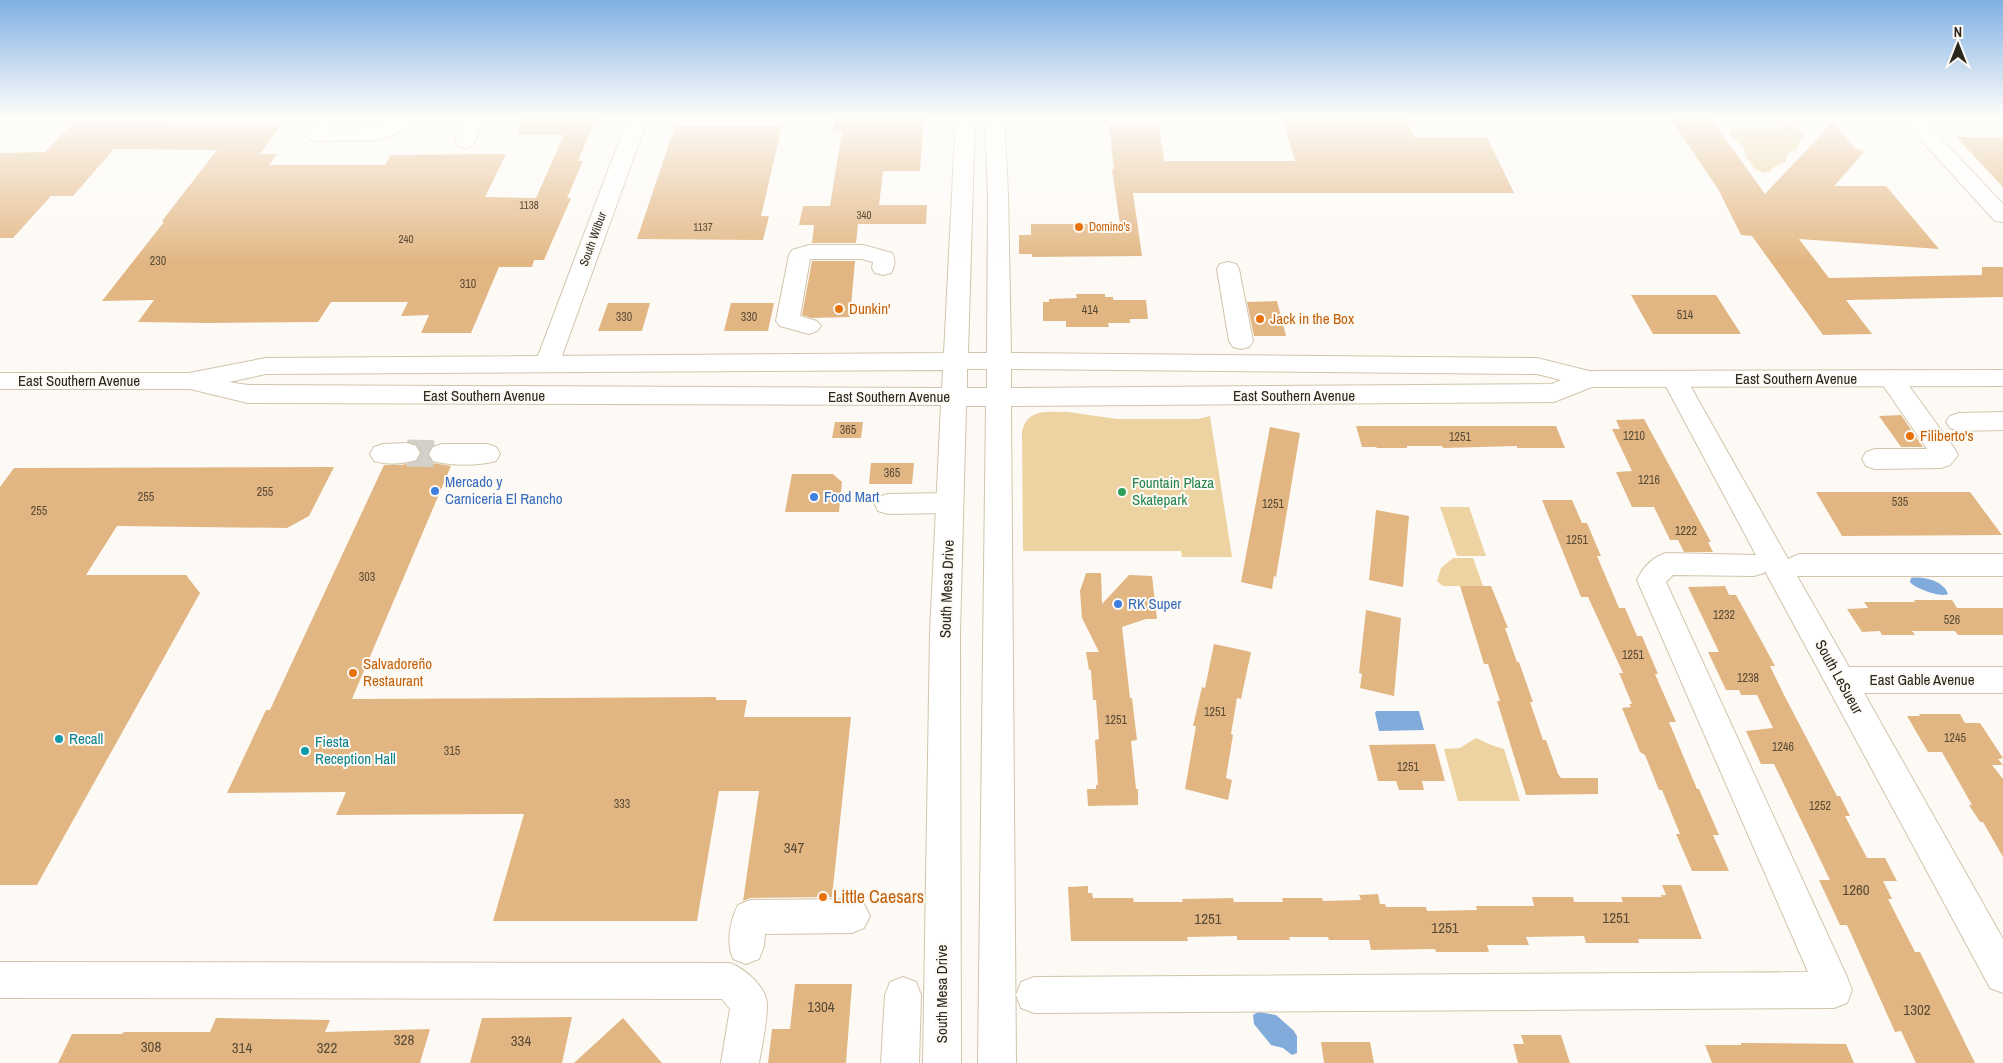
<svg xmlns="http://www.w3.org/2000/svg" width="2003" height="1063" font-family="'Archivo Narrow',sans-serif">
  <rect width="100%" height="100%" fill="#fdfaf5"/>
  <path fill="#edd3a1" d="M1780 126H1796L1805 136 1801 139 1797 150 1789 152 1785 162 1772 168 1771 171 1764 173 1755 169 1746 157 1744 148 1729 134 1731 129H1782Z
    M1068 412 1117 419H1198L1210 416 1232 557H1182L1181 551H1023L1022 432C1027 408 1047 412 1068 412Z
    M1440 507H1469L1486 556H1457Z
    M1453 558H1473L1483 586H1443L1437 581 1441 568Z
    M1476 738 1491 745 1504 749 1520 801H1458L1444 749 1460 748Z"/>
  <path fill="#81abdb" d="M1911 578C1923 576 1944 581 1948 594 1941 598 1914 588 1910 582Z
    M1376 711H1419L1424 730 1379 731 1375 713Z
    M1258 1012 1276 1015 1293 1030 1297 1036V1053L1292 1055 1283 1048 1271 1045 1254 1024 1253 1015Z"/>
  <path fill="#e2b683" d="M526 115H597L578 161H583L567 198H571L544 260H534L532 267H499L471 333H421L429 315 401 316 408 302H331L318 322 209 323 138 322 154 300 102 301 164 222 162 221 217 150 114 149 73 196H51L13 238H0V153L45 152 72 124 281 125 260 154H277L269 165H385L391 155 506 154 485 197 536 198 564 135H516Z
    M836 115H924L920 171H883L879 205H927L926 224H858L856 243H812L814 225H799L803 206H830L842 132H833Z
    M1668 115H1708L1765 194 1833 122 1855 148 1864 152 1834 186H1886L1939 249 1799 239 1829 278 1982 275V267H2003V297L1846 300 1872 334 1823 335 1752 236 1741 235 1718 189Z
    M1406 117 1414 137H1487L1514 193H1133L1142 256 1032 257V254H1019V235H1031V224H1120L1112 169H1114L1109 125H1159L1164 161H1295L1282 118Z
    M675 126H782L761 216H769L763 240 637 239Z
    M1956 137H2003V187Z
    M812 261H855L850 317 812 318 802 315Z
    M1076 294H1105V297H1113V300H1146L1148 319H1130V323H1108L1109 327H1066V321H1043V302H1049V299L1077 298Z
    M1631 295H1716L1741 334H1653Z
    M1277 301 1286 336H1254L1247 302Z
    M608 303H650L642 331H598Z
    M731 303H774L768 331H724Z
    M1901 415 1923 447H1901L1879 416Z
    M1644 419 1711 542H1708L1713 552H1684L1678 540H1670L1654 507H1632L1616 472 1632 471 1612 429H1620L1616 420Z
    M835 422H863L861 438H832Z
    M1356 426H1556L1565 448H1517V446L1443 448 1442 446H1407V448H1377L1376 447H1362Z
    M1270 427 1300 433 1276 577 1274 576 1272 589 1241 582Z
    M420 449H430L427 455 433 463 451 466 352 699 716 697V700H747L744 717H851L832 897 750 898 743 901 759 791H719L697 921H493L524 814 336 815 346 792 227 793 266 710H270L275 699 384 465H401L416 462 422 454Z
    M871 463H914L912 484H869Z
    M334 467 309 516 287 528 117 526 86 575H186L200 593 37 885H0V487L14 468Z
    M792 474H833L842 482 839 512H785Z
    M1816 492H1970L2002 535 1842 536Z
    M1542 500H1572L1582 523H1587L1601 556H1597L1619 608H1625L1637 636H1642L1658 674H1655L1676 722H1669L1697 789H1699L1719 835H1713L1729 871H1692L1676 834H1680L1662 790H1659L1645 755 1640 752 1622 708 1631 707 1629 704H1632L1619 673H1623L1588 597H1581Z
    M1376 510 1409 516 1403 587 1369 580Z
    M1086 573H1101L1102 604 1129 575 1152 576 1157 619H1146L1122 627 1130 698H1132L1137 740 1131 741 1136 789H1138V805L1088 806 1087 789H1096V785H1098L1095 740 1099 739 1096 700H1093L1091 670H1089L1086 652H1099L1082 618 1080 591Z
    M1460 586H1491L1508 628H1505L1517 662H1519L1533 702H1530L1543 740H1546L1558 774 1561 778H1598V794L1526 795 1497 701H1500L1488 664H1484Z
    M1725 586 1729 595H1736L1762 642 1775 666H1770L1784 695 1837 796H1840L1850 816H1845L1867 858H1885L1897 881H1883L1892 899H1888L1915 952H1920L1975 1063H1916L1901 1031 1895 1032 1847 925H1840L1819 880H1830L1774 764H1761L1746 731 1773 728 1757 695H1741L1739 690H1726L1708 652H1719L1688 587Z
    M1914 600H1952L1957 608H2003V635H1958L1955 631H1912L1915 635H1882L1880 631 1862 632 1847 609 1868 608 1864 602H1915Z
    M1366 610 1401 618 1394 696 1360 688 1362 674 1359 673Z
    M1214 644 1251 652 1241 699 1237 698 1231 734 1233 735 1226 778 1232 780 1228 800 1185 789 1196 726H1193L1202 687 1205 688Z
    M1919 714H1960L1965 723H1980L2003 758 1998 759 2003 765H1992L2003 779V857L1983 822H1980L1969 805H1972L1942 752H1928L1907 716H1920Z
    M1435 744 1445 781H1422L1424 790H1399L1396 781H1378L1369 745Z
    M1662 885H1681L1702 939H1638L1639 943H1586L1584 936 1526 937 1529 945H1487L1489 952H1436L1435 949 1371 950 1369 940H1329L1328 937H1289L1290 940H1237V936L1187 937 1188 941H1071L1068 887 1088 886V893H1092L1093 898H1133L1134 902H1183L1182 899 1233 898 1234 902H1283L1282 898H1322L1323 901 1361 900 1359 895 1378 894 1380 904H1385L1386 907H1426L1427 911 1477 910 1476 906H1534L1532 897H1573L1574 902H1623L1621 897H1662L1661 895H1666Z
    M795 984H852L846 1063H768L772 1029H790Z
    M572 1017 562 1063H470L482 1018Z
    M216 1018 330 1020 325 1032 430 1029 420 1063H58L72 1034H122L124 1032H210Z
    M623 1018 662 1063H574Z
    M1521 1035H1561L1570 1063H1518L1513 1044H1524Z
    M1321 1042H1370L1374 1063H1324Z
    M1741 1043 1846 1044 1854 1063H1712L1705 1045H1741Z"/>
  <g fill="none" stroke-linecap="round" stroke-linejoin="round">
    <path stroke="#d3d0ca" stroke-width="27" stroke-dasharray="27 14" stroke-linecap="butt" d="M407 453 442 454"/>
    <g stroke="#d1c4aa" stroke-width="2">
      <path id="minor" d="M320 115H338L330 129 375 128 383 115H401V117L404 115H429L426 119 381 140 316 141 309 139 306 135Z
        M468 115H488L472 146 465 148 458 146 455 142Z
        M629 115H649L559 364 556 370 547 372 538 370 535 364Z
        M1898 115H2003V126H1929L2003 204V222L1995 221Z
        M809 245H863L892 253C896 260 895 266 891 273L883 275 875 273 872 268 873 262 862 259H810L800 316 817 321 821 326 817 331 809 334 780 326 776 321 789 255 792 250Z
        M1228 262 1236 264 1239 269 1253 341 1249 347 1241 349 1233 347 1229 341 1217 269 1220 264Z
        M1890 370 1899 372 1954 448 1958 455 1950 465 1941 468 1875 469 1866 466 1862 459 1866 452 1875 449H1927L1878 378 1881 372Z
        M1674 371 1683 373 1788 559 1799 554H2003V576H1797L1849 667H2003V693H1864L2003 939V993L1990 988 1765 571 1764 573 1754 576 1673 575 1666 582 1847 977 1852 990 1847 1003 1834 1008 1034 1013 1021 1008 1016 995 1021 982 1034 977 1808 972 1637 580C1643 567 1653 557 1666 553L1756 555 1662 379 1665 373Z
        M2003 412V430L1959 431 1950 428 1946 422 1950 416 1959 413Z
        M407 443 416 446 420 453 416 460C403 464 388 465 374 461L370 454 374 447 383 444Z
        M442 444H487L496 447 500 454 496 461C478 466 451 466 433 461L429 454 433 447Z
        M950 493 960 496 963 503 960 510 950 513 888 514 878 511 875 504 878 497 888 494Z
        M852 899 864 904 870 916 864 928 852 933 765 934 764 946 759 959 746 964 733 959C726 941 730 922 738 905L750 900Z
        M0 962 730 963C745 969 767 987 767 1005 767 1024 762 1044 759 1063H721L730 1009 722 999 0 998Z
        M903 977 916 982 921 995 919 1063H881L885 995 890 982Z"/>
    </g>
    <g stroke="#d1c4aa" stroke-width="2">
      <path id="major" d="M956 115H975L968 353H987L988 195 985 115H1004L1008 195 1011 353 1537 358 1589 371 2003 370V386L1592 387 1554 402 1011 406 1016 1063H978L986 406H966L960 633 961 1063H923L930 633 941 405 248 403 190 389H0V373H189L266 358 944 353ZM967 369H987V388H967ZM1011 369 1537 374 1561 380 1552 384 1011 388ZM943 370 942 388 248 385 229 382 266 374Z"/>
    </g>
    <use href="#minor" fill="#fff" fill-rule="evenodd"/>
    <use href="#major" fill="#fff" fill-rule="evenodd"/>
  </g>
  <linearGradient id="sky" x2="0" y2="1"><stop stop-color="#7fb0e3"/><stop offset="0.44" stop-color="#fefdfa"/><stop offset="1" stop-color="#fefdfa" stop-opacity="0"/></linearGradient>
  <rect width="2003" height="264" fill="url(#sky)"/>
  <g fill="#e8710a" stroke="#fdfaf5" stroke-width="2">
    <circle cx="1079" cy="227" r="5"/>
    <circle cx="839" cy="309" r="5"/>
    <circle cx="1260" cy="319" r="5"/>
    <circle cx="1910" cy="436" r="5"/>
    <circle cx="353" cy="673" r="5"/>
    <circle cx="823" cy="897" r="5"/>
  </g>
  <g fill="#3f7fe0" stroke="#fdfaf5" stroke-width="2">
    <circle cx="435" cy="491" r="5"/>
    <circle cx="814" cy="497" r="5"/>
    <circle cx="1118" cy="604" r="5"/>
  </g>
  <circle fill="#2e9e5b" stroke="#fdfaf5" stroke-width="2" cx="1122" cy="492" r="5"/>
  <g fill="#0f9aa8" stroke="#fdfaf5" stroke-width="2">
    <circle cx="59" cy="739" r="5"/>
    <circle cx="305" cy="751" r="5"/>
  </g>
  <g text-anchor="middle" stroke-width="4" stroke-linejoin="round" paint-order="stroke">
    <g font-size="11" fill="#5a4b36">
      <text x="529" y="209">1138</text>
      <text x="864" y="219">340</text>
      <text x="703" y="231">1137</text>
      <text x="406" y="243">240</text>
    </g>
    <g font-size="12" fill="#c56008" stroke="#fdfaf5" text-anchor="start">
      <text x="1089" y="231">Domino's</text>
    </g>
    <g font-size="12" fill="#2c271d" stroke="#fdfaf5">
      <text transform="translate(593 239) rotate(-70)" y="4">South Wilbur</text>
    </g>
    <g font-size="12" fill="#5a4b36">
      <text x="158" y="265">230</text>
      <text x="468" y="288">310</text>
      <text x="1090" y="314">414</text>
      <text x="1685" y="319">514</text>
      <text x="624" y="321">330</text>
      <text x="749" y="321">330</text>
      <text x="848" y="434">365</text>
      <text x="1634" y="440">1210</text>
      <text x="1460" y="441">1251</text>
      <text x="892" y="477">365</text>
      <text x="1649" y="484">1216</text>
      <text x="265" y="496">255</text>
      <text x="146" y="501">255</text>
      <text x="1900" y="506">535</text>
      <text x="1273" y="508">1251</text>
      <text x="39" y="515">255</text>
      <text x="1686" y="535">1222</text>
      <text x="1577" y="544">1251</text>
      <text x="367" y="581">303</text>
      <text x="1724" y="619">1232</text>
      <text x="1952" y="624">526</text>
      <text x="1633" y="659">1251</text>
      <text x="1748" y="682">1238</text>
      <text x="1215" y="716">1251</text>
      <text x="1116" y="724">1251</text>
      <text x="1955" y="742">1245</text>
      <text x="1783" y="751">1246</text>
      <text x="452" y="755">315</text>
      <text x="1408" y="771">1251</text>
      <text x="622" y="808">333</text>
      <text x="1820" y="810">1252</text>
    </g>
    <g font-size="15" fill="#c56008" stroke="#fdfaf5" text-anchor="start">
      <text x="849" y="314">Dunkin'</text>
      <text x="1270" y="324">Jack in the Box</text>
      <text x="1920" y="441">Filiberto's</text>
      <text x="363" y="669">Salvadoreño<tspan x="363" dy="17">Restaurant</tspan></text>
    </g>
    <g font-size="15" fill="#2c271d" stroke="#fdfaf5">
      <text x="1796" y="384">East Southern Avenue</text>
      <text x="79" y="386">East Southern Avenue</text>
      <text x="484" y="401">East Southern Avenue</text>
      <text x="1294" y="401">East Southern Avenue</text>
      <text x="889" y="402">East Southern Avenue</text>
      <text transform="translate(947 589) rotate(-88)" y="5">South Mesa Drive</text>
      <text transform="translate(1839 677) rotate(61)" y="5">South LeSueur</text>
      <text x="1922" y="685">East Gable Avenue</text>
      <text transform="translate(942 994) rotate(-90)" y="5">South Mesa Drive</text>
    </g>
    <g font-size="15" fill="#366cbe" stroke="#fdfaf5" text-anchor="start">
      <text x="445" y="487">Mercado y<tspan x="445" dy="17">Carniceria El Rancho</tspan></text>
      <text x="824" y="502">Food Mart</text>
      <text x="1128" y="609">RK Super</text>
    </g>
    <g font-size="15" fill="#27864d" stroke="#fdfaf5" text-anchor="start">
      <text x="1132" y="488">Fountain Plaza<tspan x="1132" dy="17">Skatepark</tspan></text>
    </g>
    <g font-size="15" fill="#0d838f" stroke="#fdfaf5" text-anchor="start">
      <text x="69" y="744">Recall</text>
      <text x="315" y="747">Fiesta<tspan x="315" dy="17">Reception Hall</tspan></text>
    </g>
    <g font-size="15" fill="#5a4b36">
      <text x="794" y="853">347</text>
      <text x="1856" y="895">1260</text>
      <text x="1616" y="923">1251</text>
      <text x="1208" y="924">1251</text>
      <text x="1445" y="933">1251</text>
      <text x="821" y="1012">1304</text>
      <text x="1917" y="1015">1302</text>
      <text x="404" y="1045">328</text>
      <text x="521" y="1046">334</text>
      <text x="151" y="1052">308</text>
      <text x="242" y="1053">314</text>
      <text x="327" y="1053">322</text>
    </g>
    <g font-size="18" fill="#c56008" stroke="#fdfaf5" text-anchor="start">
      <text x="833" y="903">Little Caesars</text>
    </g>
  </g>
  <g transform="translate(1958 45)" stroke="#fdfaf5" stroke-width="4" paint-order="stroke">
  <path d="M0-4L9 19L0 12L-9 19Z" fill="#2c271d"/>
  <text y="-8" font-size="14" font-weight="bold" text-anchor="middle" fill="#2c271d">N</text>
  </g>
</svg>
